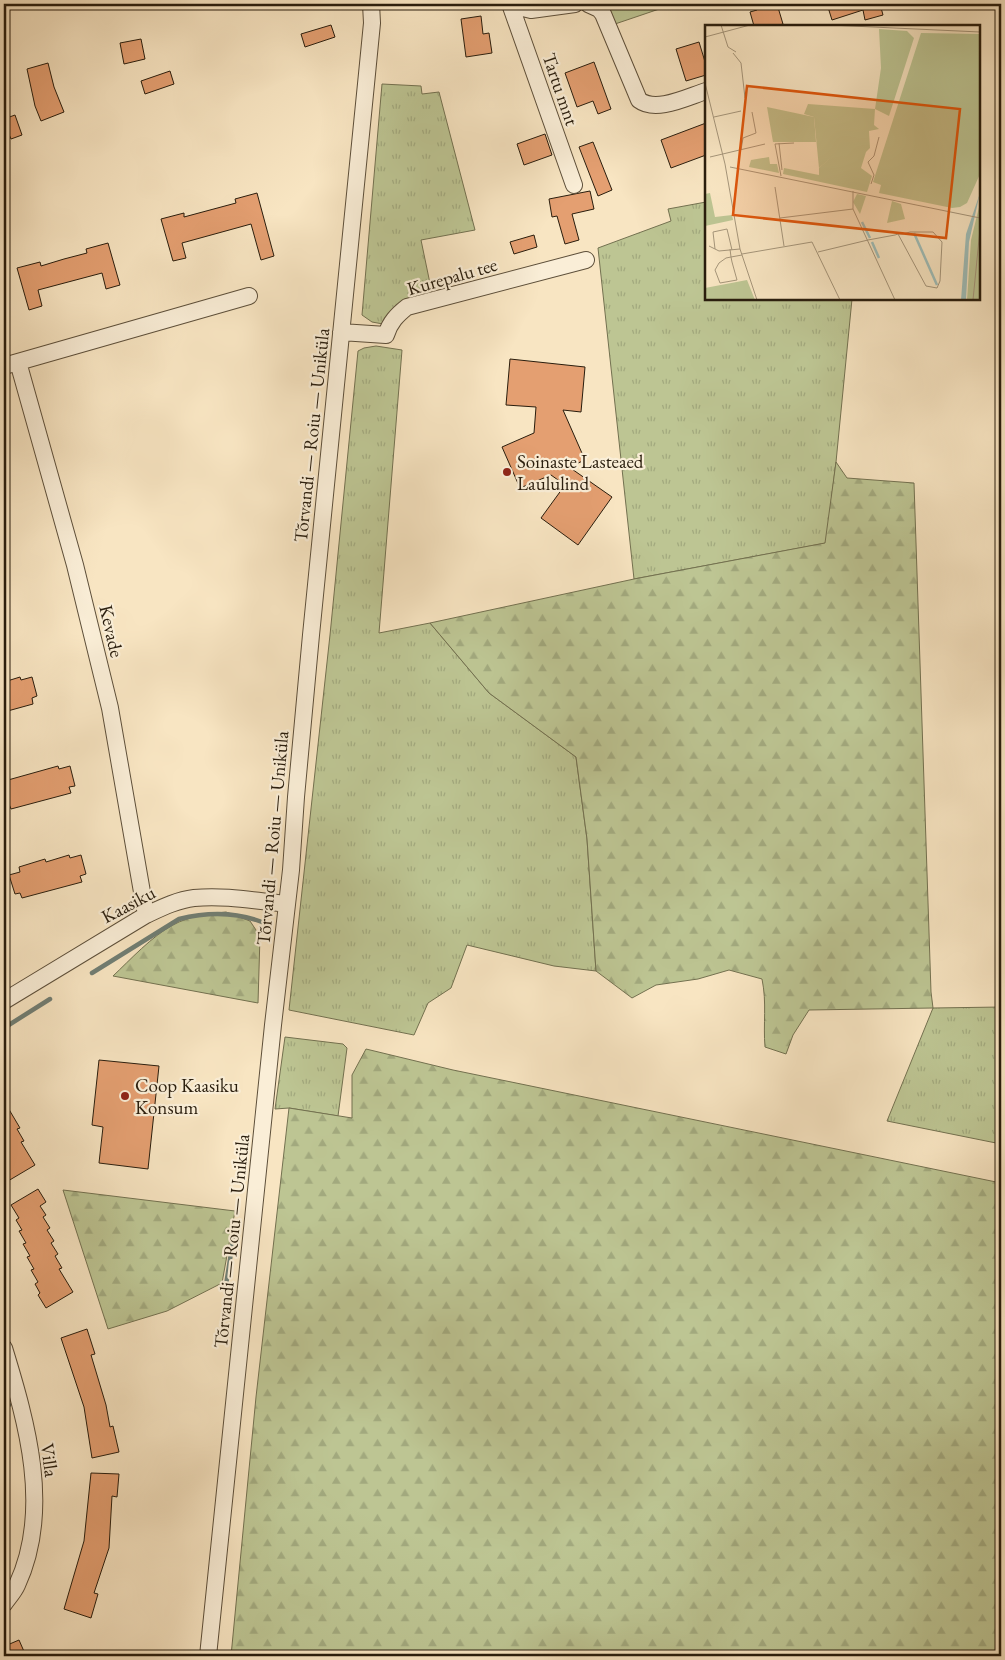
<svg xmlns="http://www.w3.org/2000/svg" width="1005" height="1660" font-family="'EB Garamond',serif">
  <defs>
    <pattern id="grass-tufts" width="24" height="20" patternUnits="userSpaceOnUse" patternTransform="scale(1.25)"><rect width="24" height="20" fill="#bdc593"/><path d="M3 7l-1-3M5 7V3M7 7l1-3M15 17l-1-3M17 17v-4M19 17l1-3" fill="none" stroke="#a2a97e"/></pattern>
    <pattern id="forest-firs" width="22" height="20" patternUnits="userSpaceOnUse" patternTransform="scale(1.25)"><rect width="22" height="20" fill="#bdc593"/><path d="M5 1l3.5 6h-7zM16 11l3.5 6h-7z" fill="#a2a97e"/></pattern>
  </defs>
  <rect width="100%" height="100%" fill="#f8e5c2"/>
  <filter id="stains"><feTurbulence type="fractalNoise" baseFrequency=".004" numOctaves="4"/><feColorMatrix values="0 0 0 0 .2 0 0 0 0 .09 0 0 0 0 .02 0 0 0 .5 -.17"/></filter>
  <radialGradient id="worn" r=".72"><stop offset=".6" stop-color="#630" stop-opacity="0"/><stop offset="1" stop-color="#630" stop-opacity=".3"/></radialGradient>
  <path fill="url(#grass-tufts)" stroke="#737150" d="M382 84 421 86 422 94 439 92 475 230 421 240 432 293 383 324 372 322 362 315Z
    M706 202V299H852L836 462 826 543 634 579 598 248 671 221 668 209Z
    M376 346 402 350 379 633 430 623 489 693 576 757 587 839 596 971 554 966 467 945 451 988 428 1003 414 1035 289 1010 330 635 358 351 364 348Z
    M1001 1007V1144L887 1121 933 1008Z
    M285 1037 343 1044 347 1048 338 1116 289 1108 275 1109Z"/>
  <path fill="url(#forest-firs)" stroke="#737150" d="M836 462 847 478 914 483 931 992 933 1008 809 1010 793 1035 786 1054 765 1047C763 1024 767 1003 762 979L729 970 698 979 656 985 632 998 596 971 587 839 576 757 489 693 430 623 634 579 825 543Z
    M226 912 250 921 260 936 258 1003 113 976C130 960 152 936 173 925 189 916 208 914 226 912Z
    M366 1049 453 1070 1001 1183V1656H231L256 1397 289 1108 352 1118V1075Z
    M63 1190 235 1211 222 1283 167 1311 108 1329Z"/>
  <path fill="#bdc593" stroke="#737150" d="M608 4H674L615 24Z"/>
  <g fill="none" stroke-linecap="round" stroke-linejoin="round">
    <path stroke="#707e74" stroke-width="4.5" d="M92 973 179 919C207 912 236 912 262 922
      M4 1028 50 999
      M226 1285 234 1234
      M4 1409 9 1405"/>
  </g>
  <path fill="#e49f71" stroke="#291d0d" d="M756 4H777L783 24 775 26H754L750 12 757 10Z
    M827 4H880L883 15 865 20 863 10 832 20Z
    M481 16 483 34 489 33 492 53 466 57 461 19Z
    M331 25 335 37 305 47 301 34Z
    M141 39 145 59 124 64 120 43Z
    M699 42 706 65V75L686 81 676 49Z
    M594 62 611 109 598 114 593 101 577 107 565 73Z
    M48 63 54 87 64 112 41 121 35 106 27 69Z
    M170 71 174 84 145 94 141 81Z
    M15 115 22 135 11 139 8 132 4 133V119Z
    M706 123V155L671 168 661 140Z
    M545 134 552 155 524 165 517 144Z
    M593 142 612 190 598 196 579 147Z
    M590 191 594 209 572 214 579 240 565 244 557 216 552 217 549 199Z
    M257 193 274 256 261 260 251 224 182 243 186 258 173 261 161 219 184 213V217L236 203 235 199Z
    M534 235 537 247 514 254 510 242Z
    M108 243 120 285 106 289 102 273 38 290 42 306 29 310 17 268 40 262 41 266 64 259 87 253 86 249Z
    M510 359 585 367 581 412 563 410 585 460 569 467 612 497 578 545 541 518 565 485 551 475 520 488 502 447 534 433 536 407 506 405Z
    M20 677 21 680 32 677 37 696 32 698 33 704 4 712V682Z
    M58 766 59 769 70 766 75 786 69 787 71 793 11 809 9 804 4 805V784L9 783 8 780Z
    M69 855 70 858 81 855 86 874 80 876 82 882 22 898 20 893 15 894 9 875 20 872 19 867 45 859 46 862Z
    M99 1060 159 1066 148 1169 99 1163 103 1127 92 1125Z
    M4 1101 20 1128 17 1129 24 1141 21 1142 35 1165 8 1181 4 1174Z
    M38 1189 46 1202 40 1206 46 1215 43 1217 50 1228 47 1230 54 1241 51 1243 58 1254 55 1256 62 1268 59 1269 73 1292 46 1308 38 1295 40 1293 35 1284 38 1282 31 1270 34 1269 27 1257 30 1256 23 1244 26 1243 19 1231 22 1230 16 1220 19 1218 11 1205Z
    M87 1329 95 1354 91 1355 106 1405 110 1427 113 1426 119 1452 92 1458 84 1407 61 1338Z
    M91 1473 119 1474 117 1497 112 1496 109 1548 94 1593 98 1594 91 1618 64 1609 84 1541Z
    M19 1640 26 1656H6L5 1646Z"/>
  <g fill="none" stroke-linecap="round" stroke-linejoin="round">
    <g stroke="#5d4f3a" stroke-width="18">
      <path id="minor" d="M510 4 574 185
        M588 4 599 9 603 14 639 100C656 113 687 97 706 91
        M511 5 531 10 575 4
        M341 332 386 335C390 322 397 315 407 307L586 260
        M18 362 75 565 110 708 146 915
        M4 366 249 296
        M4 1001 146 915C161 908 177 900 194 898 225 895 256 901 287 904
        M4 1348C27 1423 52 1510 17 1585 14 1592 8 1598 4 1604
        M208 1656 273 1025 291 870 296 797 311 635 366 84 372 23 371 4"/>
    </g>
    <use href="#minor" stroke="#faeed7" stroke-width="16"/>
  </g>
  <g fill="#8f2418" stroke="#faeed7" stroke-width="2">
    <circle cx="507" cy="472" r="5"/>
    <circle cx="125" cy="1096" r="5"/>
  </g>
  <g text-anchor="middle" stroke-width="4.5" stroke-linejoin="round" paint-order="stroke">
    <g font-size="19" fill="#291d0d" stroke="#faeed7">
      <text transform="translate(561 89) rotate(71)" y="7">Tartu mnt</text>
      <text transform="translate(452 276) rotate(-16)" y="7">Kurepalu tee</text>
      <text transform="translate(311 435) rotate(-84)" y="7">Tõrvandi — Roiu — Uniküla</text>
      <text transform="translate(112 631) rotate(77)" y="7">Kevade</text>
      <text transform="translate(272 838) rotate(-85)" y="7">Tõrvandi — Roiu — Uniküla</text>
      <text transform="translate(128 904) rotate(-28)" y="7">Kaasiku</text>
      <text transform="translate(231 1241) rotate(-84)" y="7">Tõrvandi — Roiu — Uniküla</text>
      <text transform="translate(50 1460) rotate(82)" y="7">Villa</text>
    </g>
    <g font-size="19" fill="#291d0d" stroke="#faeed7" text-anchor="start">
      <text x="517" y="468">Soinaste Lasteaed<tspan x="517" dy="22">Laululind</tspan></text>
      <text x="135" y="1092">Coop Kaasiku<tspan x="135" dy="22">Konsum</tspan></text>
    </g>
  </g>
  <g transform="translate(705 25)">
    <rect width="275" height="275" fill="#f8e5c2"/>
    <path d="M174 4 202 6 209 13 184 91 170 84 176 43ZM62 82 109 92 111 117H68ZM133 126 161 127 156 143 167 151 162 167 78 149 79 143 114 150V143ZM64 132 65 139H72L74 148 44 142 46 135ZM5 168 10 192 27 190 28 195 0 201V169ZM275 178V275H262L266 215ZM42 255 50 275H0V263Z" fill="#bdc593"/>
    <path d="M216 8 275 9V149L262 178 255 182 247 183 174 168 176 160 168 157ZM103 79 170 84 169 100 174 104 164 106 165 123 161 127H133L114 143 109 92 99 89ZM152 169 161 171 155 189 148 177ZM187 176 196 179 200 194 182 198Z" fill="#bdc593"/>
    <path d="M275 168 264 217 261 275H256L261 209Z" fill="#9fbeb9"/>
    <path fill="none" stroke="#9fbeb9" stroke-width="2.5" d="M157 197 165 213M209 208 232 260M167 217 174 233"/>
    <path fill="none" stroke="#a5957a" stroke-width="1" d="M16 0 23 22 31 27M125 0 275 7M0 12 45 0M28 28 36 38 40 73M0 58 20 139 35 224 52 275M9 92 36 86M74 118 77 145M36 125 38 113 51 108 47 87M5 132 60 119M25 142 275 193M76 151 70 119 89 118M166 159 169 150 163 137 169 131 174 112M70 162 79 221M148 166V184L190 275M75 193 148 184M4 221 14 226 35 224M10 224 8 207 22 204 27 225M25 224 26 232 27 237 32 255 15 258 10 245 14 238 21 233 26 232 37 230M113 227 163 215 190 210 193 209H198L205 207H228L237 217 235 256 232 263 221 261 193 209M37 229 107 217 135 275M268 275 275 204"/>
    <path fill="#de560c" fill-opacity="0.15" stroke="#de560c" stroke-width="2.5" d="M42 61 255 84 241 213 28 190Z"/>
    <rect width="275" height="275" fill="none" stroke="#291d0d" stroke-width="2.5"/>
  </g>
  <rect width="1005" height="1660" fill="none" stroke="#f8e5c2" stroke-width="20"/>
  <rect x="5" y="5" width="995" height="1650" fill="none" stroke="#291d0d" stroke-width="2.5"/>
  <rect x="10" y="10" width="985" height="1640" fill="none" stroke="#291d0d"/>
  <rect width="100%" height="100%" filter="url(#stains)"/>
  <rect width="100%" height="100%" fill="url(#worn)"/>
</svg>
